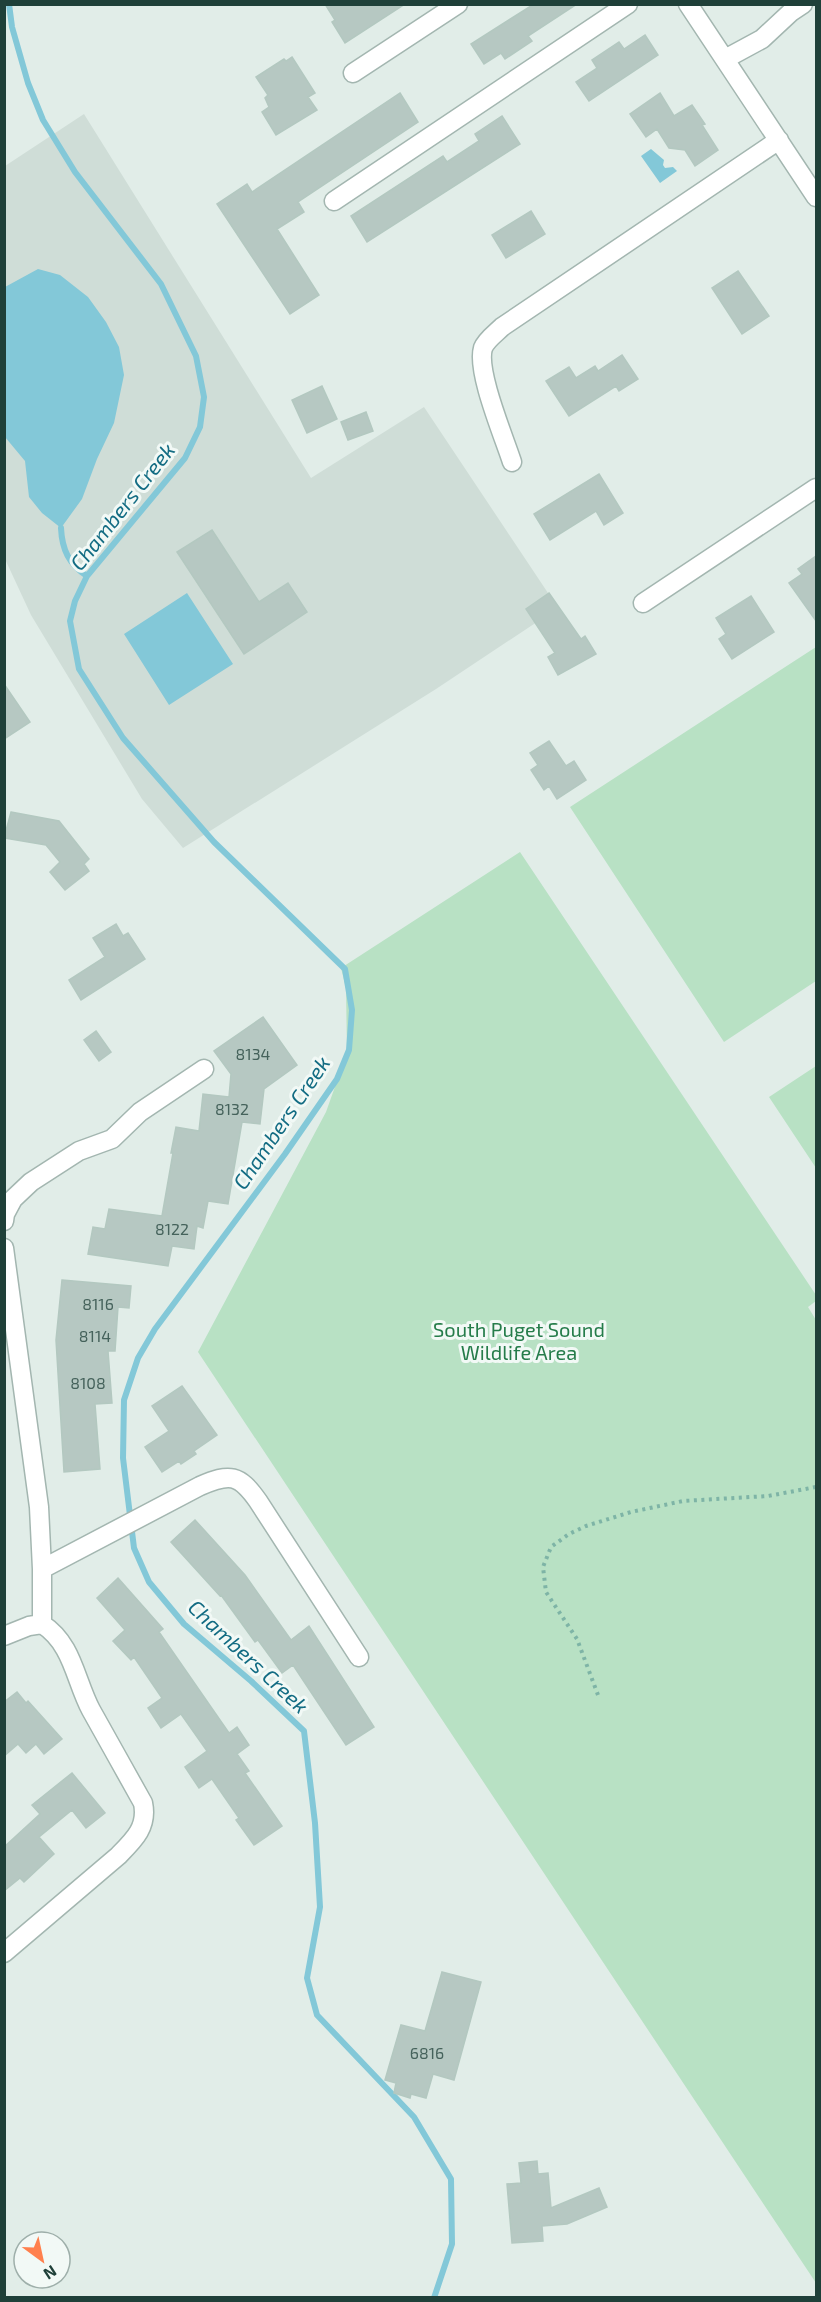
<svg xmlns="http://www.w3.org/2000/svg" width="821" height="2302" font-family="'Exo 2',sans-serif">
  <rect width="100%" height="100%" fill="#e1ede8"/>
  <path fill="#cfddd7" d="M84 114 311 478 424 407 558 608 436 689 183 848 142 799 31 615 5 559V166Z"/>
  <path fill="#b8e1c4" d="M816 647V981L724 1042 570 807Z
    M520 852 816 1295V1301L808 1307 816 1320V2283L198 1352 326 1112 347 1053 346 988 341 968Z
    M816 1066V1168L769 1097Z"/>
  <path fill="#83c8d8" d="M651 149 664 160 663 165 665 168 673 167 677 171 660 183 641 156Z
    M38 269 60 275 88 297 106 322 119 347 124 375 114 423 97 459 82 499 61 528 42 513 29 497 25 461 5 437V287Z
    M187 593 233 664 169 705 124 634Z"/>
  <g fill="none" stroke-linecap="round" stroke-linejoin="round">
    <path stroke="#83c8d8" stroke-width="6" d="M9 4 12 27 28 83 43 120 75 172 161 284 196 356 204 397 200 427 185 458 87 576 75 601 70 621 79 669 123 738 214 842 345 969 352 1010 349 1050 337 1079 285 1154 155 1329 138 1358 124 1400 123 1458 134 1548 149 1582 184 1624 251 1681 304 1731 315 1823 320 1907 307 1978 317 2015 414 2117 451 2179 452 2244 434 2298
      M61 528C62 550 69 564 87 576"/>
  </g>
  <path fill="#b6c8c2" stroke="#b3c8c0" stroke-width="1.5" d="M325 4H405L345 43 332 22 335 20Z
    M534 4H577L528 36 532 41 505 59 501 53 484 64 471 44Z
    M645 35 658 55 589 101 576 82 597 68 592 60 619 42 624 49Z
    M292 57 315 93 308 97 317 110 276 135 262 112 269 107 265 98 268 95 256 77 284 59 286 61Z
    M400 93 418 122 298 202 304 212 277 229 319 295 290 314 217 204 247 184 252 192Z
    M660 93 674 116 692 105 705 124 702 125 718 150 695 166 685 150 669 148 657 129 646 137 630 114Z
    M502 116 520 144 367 242 351 216 443 156 447 162 479 141 475 134Z
    M531 211 545 234 506 258 492 235Z
    M738 271 769 316 742 334 712 288Z
    M622 355 638 379 619 391 616 386 569 416 546 381 569 367 576 378 595 366 598 371Z
    M322 386 337 419 307 433 292 400Z
    M366 412 373 431 348 440 341 422Z
    M599 474 623 513 604 525 596 511 550 540 534 514Z
    M212 530 259 602 288 583 307 612 244 654 177 552Z
    M816 556V621L789 583 802 574 798 569Z
    M549 593 581 639 585 636 596 654 558 675 548 657 555 653 526 609Z
    M751 596 774 632 732 659 719 639 726 634 716 618Z
    M4 684 30 722 4 739Z
    M549 741 566 766 574 761 586 780 557 799 549 786 544 790 531 770 538 765 530 753Z
    M11 812 59 821 89 859 84 864 89 871 65 890 50 872 60 862 46 845 4 838Z
    M116 924 123 936 128 933 145 959 81 1000 69 980 105 957 93 938Z
    M263 1017 297 1065 264 1089 260 1124 242 1122 228 1204 208 1201 203 1228 197 1226 194 1249 172 1246 168 1266 88 1254 93 1227 105 1229 109 1209 162 1216 173 1153H171L176 1127 199 1131 203 1094 229 1097 231 1074 214 1051Z
    M96 1031 111 1052 99 1061 84 1040Z
    M62 1280 131 1286 129 1308 118 1307 115 1351H108L112 1403 95 1404 100 1469 64 1472 56 1340Z
    M182 1386 217 1435 194 1451 196 1454 181 1464 179 1461 162 1472 145 1447 169 1431 152 1406Z
    M195 1520 245 1575 291 1640 309 1626 374 1727 346 1745 293 1665 282 1673 258 1640 255 1642 221 1595 220 1596 171 1542Z
    M118 1578 163 1629 159 1632 229 1733 237 1727 249 1745 237 1754 249 1771 245 1773 282 1826 254 1845 236 1820 239 1818 212 1779 199 1788 185 1767 207 1751 181 1714 161 1728 148 1708 162 1698 134 1657 131 1660 113 1641 125 1630 97 1598Z
    M17 1692 26 1703 28 1701 62 1739 44 1754 36 1744 26 1753 18 1744 4 1756V1702Z
    M72 1773 105 1813 86 1828 72 1810 39 1837 54 1854 24 1882 20 1878 4 1891V1847L40 1814 32 1805Z
    M442 1972 481 1982 454 2080 433 2074 426 2098 411 2094 410 2098 394 2093 396 2083 385 2080 401 2025 425 2031Z
    M537 2161 538 2174 548 2173 551 2208 599 2188 607 2207 567 2224 542 2226 543 2241 512 2243 507 2184 521 2183 519 2163Z"/>
  <g fill="none" stroke-linecap="round" stroke-linejoin="round">
    <g stroke="#a3b6b0" stroke-width="21">
      <path id="minor" d="M688 4 816 197
        M725 59 762 39 791 12 803 4
        M353 73 458 4
        M334 201 628 4
        M512 462C504 437 476 371 483 348 486 340 496 333 502 327L779 140
        M643 603 816 488
        M4 1221 5 1214 13 1199 31 1182 79 1151 112 1139 140 1112 204 1069
        M4 1248 39 1507 42 1569V1624
        M42 1569 200 1486C230 1473 239 1474 258 1501L359 1657
        M4 1636 29 1626 42 1624
        M4 1953 118 1856C134 1840 148 1827 143 1803 126 1772 108 1741 91 1710 75 1680 73 1644 42 1624"/>
    </g>
    <path stroke="#7eb4a6" stroke-width="4" stroke-dasharray="3 4.5" stroke-linecap="butt" d="M598 1695 577 1639 546 1592 543 1567 551 1547 569 1534 586 1526 631 1512 683 1501 768 1496 816 1487"/>
    <use href="#minor" stroke="#fff" stroke-width="18"/>
  </g>
  <g text-anchor="middle" stroke-width="6" stroke-linejoin="round" paint-order="stroke">
    <g font-size="16" fill="#45625b">
      <text x="253" y="1060">8134</text>
      <text x="232" y="1115">8132</text>
      <text x="172" y="1235">8122</text>
      <text x="98" y="1310">8116</text>
      <text x="95" y="1342">8114</text>
      <text x="88" y="1389">8108</text>
      <text x="427" y="2059">6816</text>
    </g>
    <g font-size="20" fill="#257c4a" stroke="#f2f9f6">
      <text x="519" y="1337">South Puget Sound<tspan x="519" dy="23">Wildlife Area</tspan></text>
    </g>
    <g font-size="21" font-style="italic" fill="#136c83" stroke="#f2f9f6">
      <text transform="translate(123 507) rotate(-52)" y="7">Chambers Creek</text>
      <text transform="translate(282 1123) rotate(-56)" y="7">Chambers Creek</text>
      <text transform="translate(248 1657) rotate(43)" y="7">Chambers Creek</text>
    </g>
  </g>
  <rect width="821" height="2302" fill="none" stroke="#1f4039" stroke-width="12"/>
  <g transform="translate(42 2260) rotate(147)"><circle r="28" fill="#f2f9f6" stroke="#9eafaa" stroke-width="1.5"/>
  <path d="M0-4.5L10 22L0 15L-10 22Z" fill="#ff804e"/>
  <text y="-9" font-size="16" font-weight="bold" text-anchor="middle" fill="#1f4039">N</text>
  </g>
</svg>
